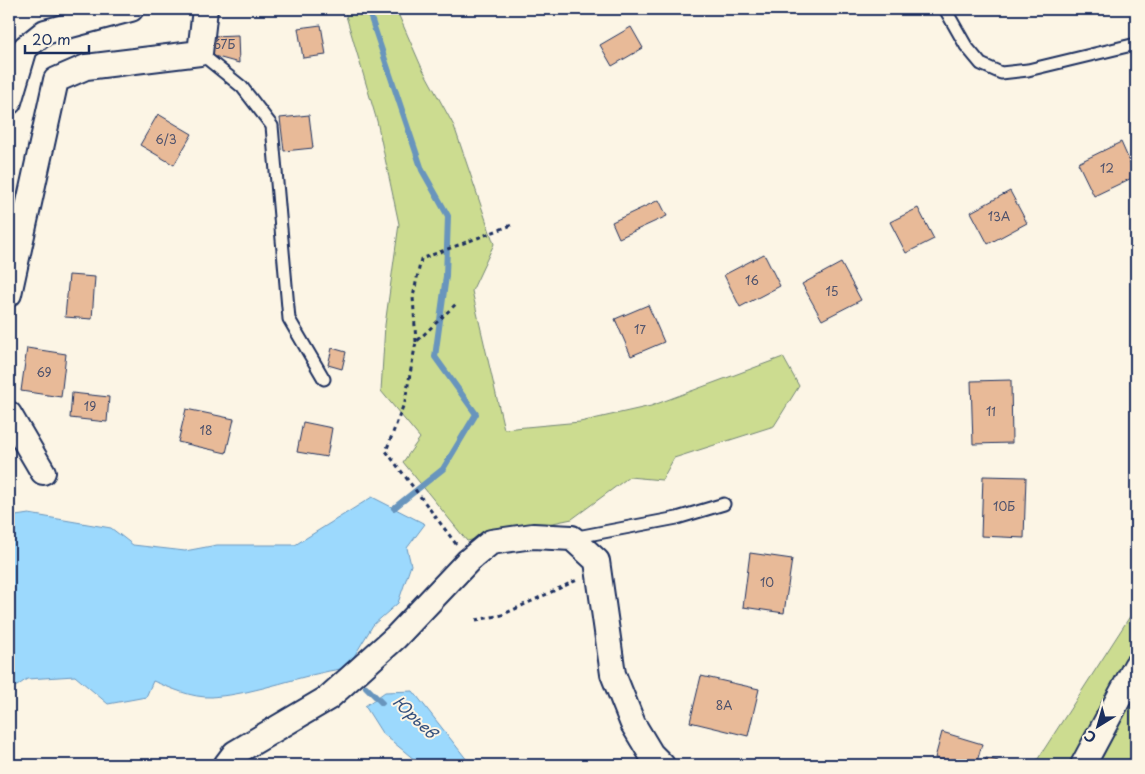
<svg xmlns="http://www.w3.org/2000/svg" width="1145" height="774" font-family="'Playpen Sans',sans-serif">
  <rect width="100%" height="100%" fill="#fcf5e5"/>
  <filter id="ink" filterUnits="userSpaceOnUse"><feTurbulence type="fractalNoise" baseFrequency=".02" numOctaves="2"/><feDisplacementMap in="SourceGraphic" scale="10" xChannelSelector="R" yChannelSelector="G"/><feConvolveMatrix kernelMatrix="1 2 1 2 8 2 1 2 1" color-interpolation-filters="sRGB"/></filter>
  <g filter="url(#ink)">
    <path fill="#ccdc90" stroke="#748677" d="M344 9H396L421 66 454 126 494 244 472 291 504 429 580 422 651 406 783 357 799 386 774 426 674 458 662 480 629 477 572 519 467 541 403 462 420 438 381 391 385 325 399 224 377 121Z
      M1136 607V765H1034Z"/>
    <path fill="#9cd9fd" stroke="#6895bd" d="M372 497 425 524 407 548 411 565 398 603 373 625 347 668C301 674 258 694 212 697 191 698 171 688 153 681L146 697 108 704 75 676 27 679 17 686 9 687V517L29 514 111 528 133 545 185 551 217 545H295Z
      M413 691 471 765H421L382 733 365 706 385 692Z"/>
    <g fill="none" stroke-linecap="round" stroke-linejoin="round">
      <path stroke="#6895bd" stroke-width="6" d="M368 9 422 170 448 216 446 276 435 357 476 414 443 469 394 508
        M366 687 382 703"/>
    </g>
    <path fill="#e8ba98" stroke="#1b2f5e" d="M321 25 326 55 303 58 298 28Z
      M631 27 643 48 612 66 600 45Z
      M238 35 239 63 210 55V36Z
      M158 114 192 134 174 165 140 145Z
      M309 115 313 148 284 151 280 118Z
      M1121 142 1136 176 1094 196 1078 163Z
      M1010 191 1027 223 988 244 971 212Z
      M659 200 667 216 619 238 612 222Z
      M918 208 934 239 906 253 890 222Z
      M764 254 780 286 740 307 724 275Z
      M841 263 861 300 822 320 802 284Z
      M69 275 95 277 92 319 65 317Z
      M648 305 664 342 631 356 615 319Z
      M27 348 66 354 61 397 21 391Z
      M332 348 346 352 342 369 328 365Z
      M1011 380 1012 443 973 444 971 381Z
      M72 393 109 397 107 422 70 418Z
      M186 409 234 419 226 453 178 442Z
      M303 422 332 428 327 457 297 452Z
      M983 476 1026 477 1024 538 981 536Z
      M750 553 792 559 784 613 743 607Z
      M701 676 759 689 748 736 690 722Z
      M942 732 982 744 976 765H961L935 758Z
      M986 758 998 761 997 765H984Z"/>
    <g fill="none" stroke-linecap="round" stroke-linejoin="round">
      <g stroke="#1b2f5e" stroke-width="15">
        <path id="lane" d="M945 9 966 46 981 64 1001 73 1028 70 1136 44
          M200 53 242 87 272 126 289 319 324 379
          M572 538 677 518 724 504"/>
      </g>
      <g stroke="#1b2f5e" stroke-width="28">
        <path id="street" d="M9 102 25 48 45 32 131 9
          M9 294 56 80 86 67 200 53 205 9
          M9 414 43 472
          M226 765 235 753 328 698 396 637 468 561 491 542 533 536 572 538 597 561 613 674 633 724 651 754 662 765
          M1083 765 1136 666"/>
      </g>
      <path stroke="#1b2f5e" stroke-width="3" stroke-dasharray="4 4" stroke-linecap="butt" d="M416 342 413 297 421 259 512 225
        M456 544 386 451 405 401 416 342 457 303
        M476 620 502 615 577 580"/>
      <use href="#lane" stroke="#fcf5e5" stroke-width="11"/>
      <use href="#street" stroke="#fcf5e5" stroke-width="24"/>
    </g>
  </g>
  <g text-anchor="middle" stroke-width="4" stroke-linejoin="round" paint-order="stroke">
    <g font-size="12" fill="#4e526c">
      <text x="224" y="49">67Б</text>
      <text x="166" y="144">6/3</text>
      <text x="1107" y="173">12</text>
      <text x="999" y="221">13А</text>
      <text x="752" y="285">16</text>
      <text x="832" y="296">15</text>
      <text x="640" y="334">17</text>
      <text x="44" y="377">69</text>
      <text x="90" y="411">19</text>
      <text x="991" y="416">11</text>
      <text x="206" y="435">18</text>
      <text x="1004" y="511">10Б</text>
      <text x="767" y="587">10</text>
      <text x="724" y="710">8А</text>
    </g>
    <g font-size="16" font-style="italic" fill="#35517e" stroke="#fcf5e5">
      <text transform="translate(415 717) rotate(44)" y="6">Юрьев</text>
    </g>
  </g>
  <rect width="1145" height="774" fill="none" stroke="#fcf5e5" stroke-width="30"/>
  <rect x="15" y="15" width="1115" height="744" fill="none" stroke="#1b2f5e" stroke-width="2" filter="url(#ink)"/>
  <g transform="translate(1098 726) rotate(217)" stroke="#fcf5e5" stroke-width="4" paint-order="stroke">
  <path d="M0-4L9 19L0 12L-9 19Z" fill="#1b2f5e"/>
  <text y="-8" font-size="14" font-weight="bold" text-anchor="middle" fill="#1b2f5e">С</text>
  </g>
  <path d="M25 45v8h64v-8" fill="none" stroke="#1b2f5e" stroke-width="2.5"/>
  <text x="32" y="45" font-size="15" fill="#1b2f5e" stroke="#fcf5e5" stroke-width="4" paint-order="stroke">20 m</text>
</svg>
